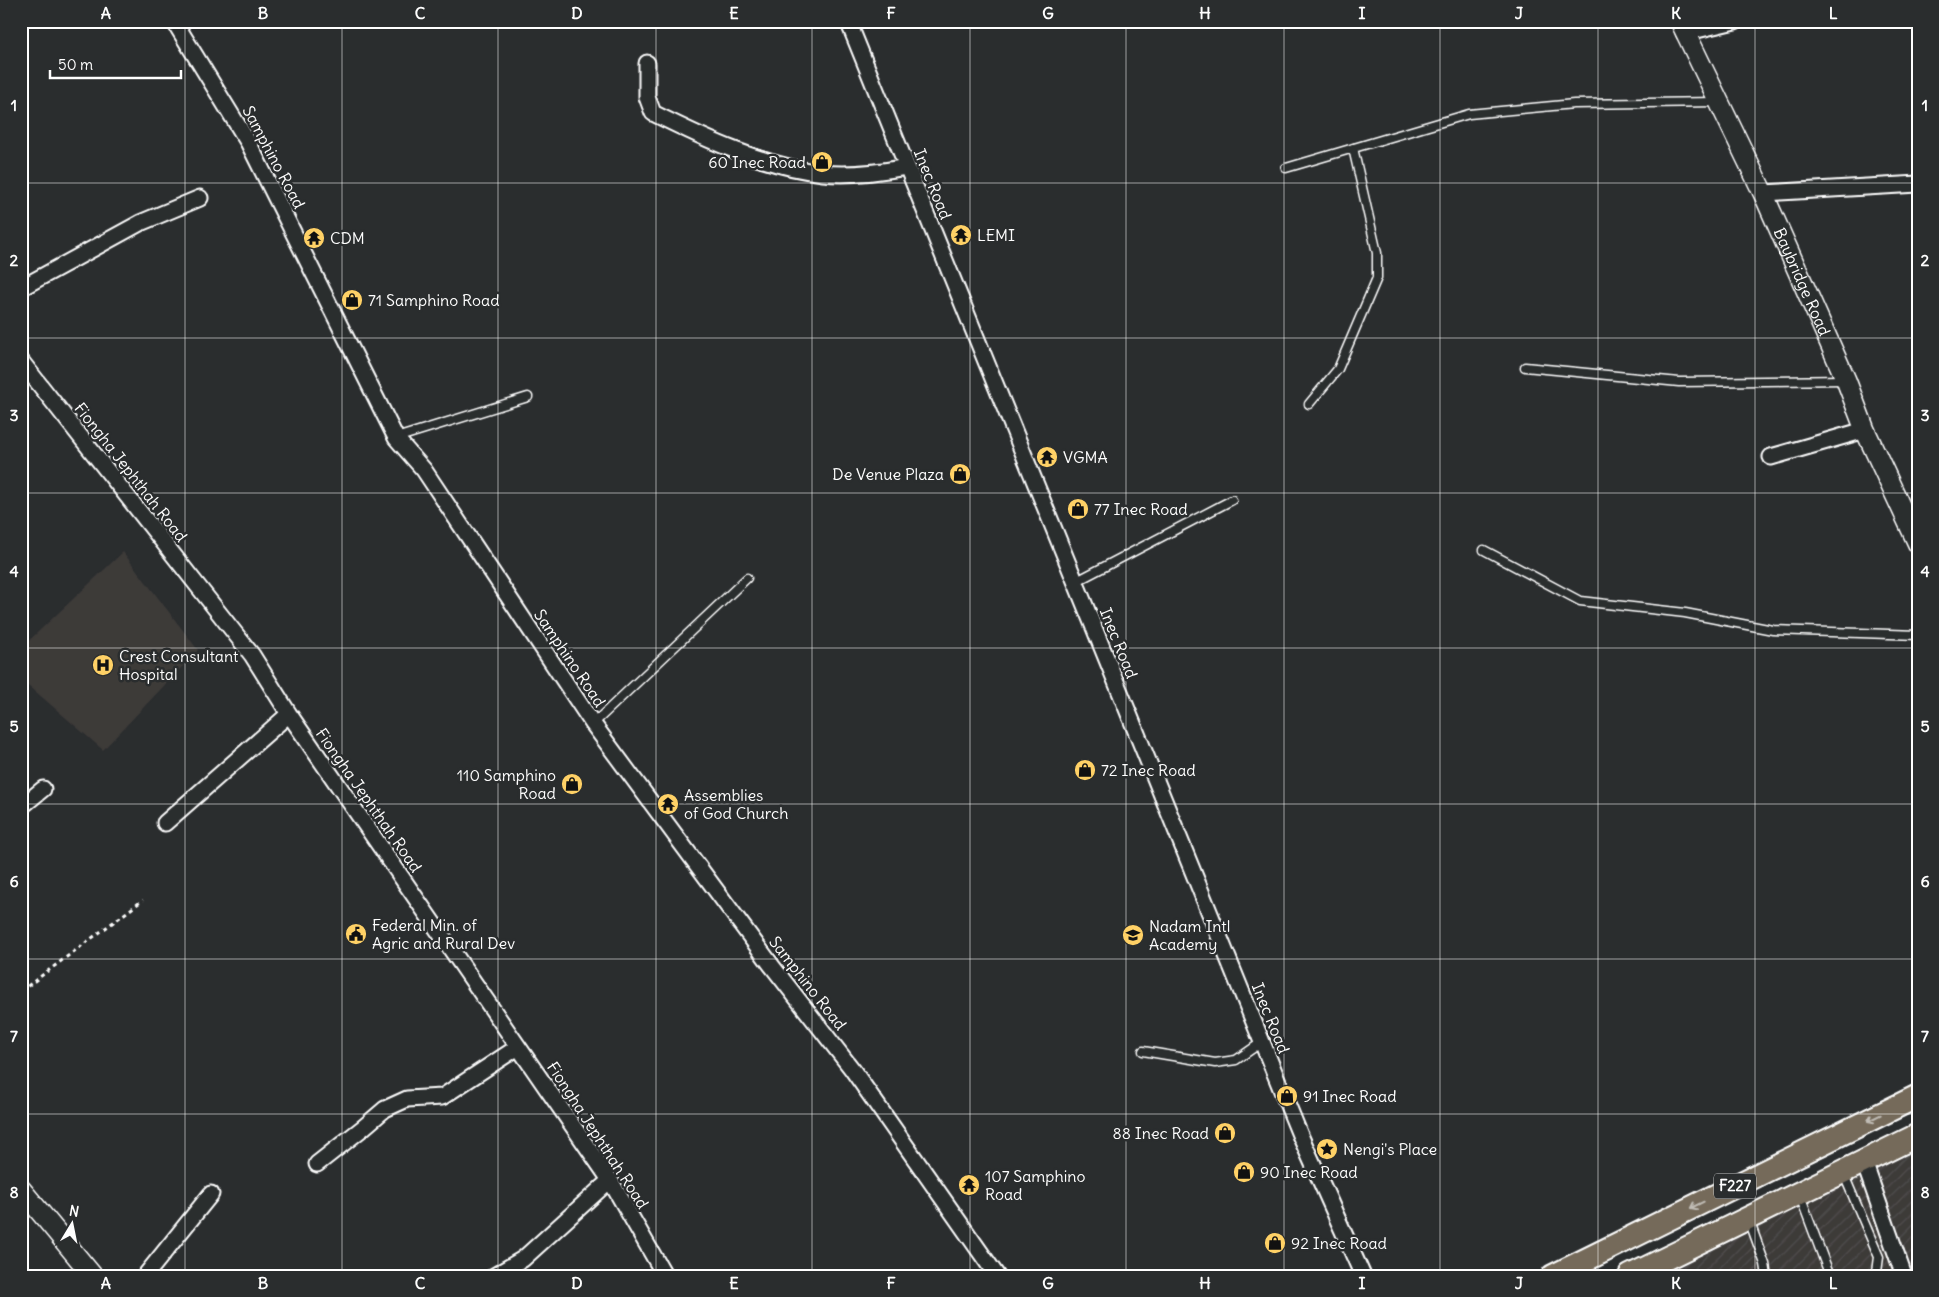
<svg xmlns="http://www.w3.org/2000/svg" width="1939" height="1297" font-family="Delius,sans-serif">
  <defs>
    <pattern id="industrial-furrows" width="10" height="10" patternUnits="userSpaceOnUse" patternTransform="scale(1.25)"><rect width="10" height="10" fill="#3d3a39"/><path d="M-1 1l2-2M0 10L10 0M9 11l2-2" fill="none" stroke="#504e4d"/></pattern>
  </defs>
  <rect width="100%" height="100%" fill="#2a2d2e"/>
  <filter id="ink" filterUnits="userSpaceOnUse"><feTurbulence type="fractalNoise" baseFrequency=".02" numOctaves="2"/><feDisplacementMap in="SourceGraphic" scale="10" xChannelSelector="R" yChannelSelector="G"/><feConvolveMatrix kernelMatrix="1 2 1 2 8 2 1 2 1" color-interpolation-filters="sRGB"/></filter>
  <g filter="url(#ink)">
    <path fill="#3d3a39" d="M123 552 198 650 103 750 21 679V648Z"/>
    <path fill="url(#industrial-furrows)" d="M1918 1147V1276H1656Z"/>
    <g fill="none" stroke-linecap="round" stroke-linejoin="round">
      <g stroke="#fff" stroke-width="11">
        <path id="service" d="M1286 168 1469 114 1574 104 1718 102
          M1525 367 1679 382 1845 380
          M1309 404 1338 369 1377 278V253L1353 148
          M396 438 528 397
          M1484 550 1580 601 1685 613 1773 630 1918 635
          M1075 582 1232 500
          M593 724 747 578
          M1143 1051 1215 1063 1236 1060 1262 1042
          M1844 1175 1879 1257 1877 1272 1873 1276
          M1800 1196 1830 1276
          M1749 1220 1765 1264 1767 1276"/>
      </g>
      <g stroke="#fff" stroke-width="19">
        <path id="minor" d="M174 21 248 142 396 438 424 470 593 724 772 966 852 1069 997 1276
          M848 21 1262 1042 1300 1135 1363 1276
          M1684 33 1735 21
          M647 63V97L653 113C707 140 763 166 823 173 851 176 880 172 907 167
          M1763 193 1918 184
          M21 288 140 223 200 198
          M21 361 252 655 289 714 610 1180 665 1276
          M1771 457 1865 430
          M21 807 43 789
          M165 823 289 714
          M1864 1162 1904 1276
          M317 1164 364 1127 385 1109 407 1099 442 1097 518 1047
          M145 1276 211 1194
          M494 1276 523 1259 610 1180"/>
      </g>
      <g stroke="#fff" stroke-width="22">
        <g id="tertiary">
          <path id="s1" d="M1680 21 1763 193 1846 380 1865 430 1918 544"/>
          <path d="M21 1189 93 1276"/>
        </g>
      </g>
      <g stroke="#fff" stroke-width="26">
        <path id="primary" d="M1553 1276 1918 1096
          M1630 1276 1918 1135"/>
      </g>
      <path stroke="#fff" stroke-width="3" stroke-dasharray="4 4" stroke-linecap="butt" d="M21 991 143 900"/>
      <use href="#service" stroke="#2a2d2e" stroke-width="8"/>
      <use href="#minor" stroke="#2a2d2e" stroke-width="15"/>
      <use href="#tertiary" stroke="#2a2d2e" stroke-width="19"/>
      <use href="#primary" stroke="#746a5a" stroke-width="22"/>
    </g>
    <defs><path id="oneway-shaft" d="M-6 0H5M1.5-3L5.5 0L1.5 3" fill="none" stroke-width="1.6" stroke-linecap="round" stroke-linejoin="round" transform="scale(1.25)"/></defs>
    <g stroke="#c0bcb5">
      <use href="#oneway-shaft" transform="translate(1874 1118) rotate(154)"/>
      <use href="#oneway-shaft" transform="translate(1697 1205) rotate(154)"/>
    </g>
  </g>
  <path fill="none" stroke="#fff" stroke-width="1" stroke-opacity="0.55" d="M185 21V1276M342 21V1276M498 21V1276M656 21V1276M812 21V1276M970 21V1276M1126 21V1276M1284 21V1276M1440 21V1276M1598 21V1276M1755 21V1276M21 183H1918M21 338H1918M21 493H1918M21 648H1918M21 804H1918M21 959H1918M21 1114H1918"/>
  <defs>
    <g id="shop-disc" transform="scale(1.125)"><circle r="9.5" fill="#ffd166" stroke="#2a2d2e"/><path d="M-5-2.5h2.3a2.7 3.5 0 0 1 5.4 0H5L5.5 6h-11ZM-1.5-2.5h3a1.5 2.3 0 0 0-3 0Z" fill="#111"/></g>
    <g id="temple-disc" transform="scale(1.125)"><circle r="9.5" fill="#ffd166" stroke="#2a2d2e"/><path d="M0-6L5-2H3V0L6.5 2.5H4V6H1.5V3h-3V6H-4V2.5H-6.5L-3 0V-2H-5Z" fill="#111"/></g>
    <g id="hospital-disc" transform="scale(1.125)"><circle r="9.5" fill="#ffd166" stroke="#2a2d2e"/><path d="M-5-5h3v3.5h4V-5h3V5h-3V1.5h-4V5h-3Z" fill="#111"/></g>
    <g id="civic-disc" transform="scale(1.125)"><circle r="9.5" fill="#ffd166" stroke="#2a2d2e"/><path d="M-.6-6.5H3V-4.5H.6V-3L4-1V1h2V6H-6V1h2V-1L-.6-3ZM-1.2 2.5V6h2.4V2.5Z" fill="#111"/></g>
    <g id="school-disc" transform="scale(1.125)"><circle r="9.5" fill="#ffd166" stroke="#2a2d2e"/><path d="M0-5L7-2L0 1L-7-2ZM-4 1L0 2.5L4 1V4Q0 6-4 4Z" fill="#111"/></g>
    <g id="sight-disc" transform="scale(1.125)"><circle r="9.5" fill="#ffd166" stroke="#2a2d2e"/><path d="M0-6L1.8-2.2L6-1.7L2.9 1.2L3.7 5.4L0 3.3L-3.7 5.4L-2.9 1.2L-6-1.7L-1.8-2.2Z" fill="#111"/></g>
  </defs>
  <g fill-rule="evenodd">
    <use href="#shop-disc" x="822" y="162"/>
    <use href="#temple-disc" x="961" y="235"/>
    <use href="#temple-disc" x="314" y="238"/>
    <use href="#shop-disc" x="352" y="300"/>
    <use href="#temple-disc" x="1047" y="457"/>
    <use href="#shop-disc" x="960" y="474"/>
    <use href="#shop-disc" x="1078" y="509"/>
    <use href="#hospital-disc" x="103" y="665"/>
    <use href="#shop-disc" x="1085" y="770"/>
    <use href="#shop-disc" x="572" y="784"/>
    <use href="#temple-disc" x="668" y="804"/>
    <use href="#civic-disc" x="356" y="934"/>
    <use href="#school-disc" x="1133" y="935"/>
    <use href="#shop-disc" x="1287" y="1096"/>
    <use href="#shop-disc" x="1225" y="1133"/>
    <use href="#sight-disc" x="1327" y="1149"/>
    <use href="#shop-disc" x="1244" y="1172"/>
    <use href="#temple-disc" x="969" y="1185"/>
    <use href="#shop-disc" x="1275" y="1243"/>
  </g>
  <g text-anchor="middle" stroke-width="5" stroke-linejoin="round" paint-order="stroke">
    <rect fill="#2a2d2e" stroke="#bfc0c0" stroke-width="1" x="1714" y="1173.5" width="42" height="25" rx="4"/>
    <g font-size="15" font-weight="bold" fill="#fff">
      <text x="1735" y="1191">F227</text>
    </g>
    <g font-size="16" fill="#fff" stroke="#2a2d2e">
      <text transform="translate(274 157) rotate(62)" y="6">Samphino Road</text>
      <text transform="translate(933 184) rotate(68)" y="6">Inec Road</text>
      <text dy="6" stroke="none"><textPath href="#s1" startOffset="288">Baybridge Road</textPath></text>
      <text transform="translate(131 472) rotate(52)" y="6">Fiongha Jephthah Road</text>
      <text transform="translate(1119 643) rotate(68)" y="6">Inec Road</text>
      <text transform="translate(570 658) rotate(56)" y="6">Samphino Road</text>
      <text transform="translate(369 800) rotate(55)" y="6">Fiongha Jephthah Road</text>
      <text transform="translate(808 983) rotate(52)" y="6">Samphino Road</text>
      <text transform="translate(1271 1018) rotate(68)" y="6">Inec Road</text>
      <text transform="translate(598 1135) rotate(57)" y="6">Fiongha Jephthah Road</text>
    </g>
    <g font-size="16" fill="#fff" stroke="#2a2d2e" text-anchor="start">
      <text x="806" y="168" text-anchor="end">60 Inec Road</text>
      <text x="977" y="241">LEMI</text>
      <text x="330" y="244">CDM</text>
      <text x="368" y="306">71 Samphino Road</text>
      <text x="1063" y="463">VGMA</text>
      <text x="944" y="480" text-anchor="end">De Venue Plaza</text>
      <text x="1094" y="515">77 Inec Road</text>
      <text x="119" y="662">Crest Consultant<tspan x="119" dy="18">Hospital</tspan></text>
      <text x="1101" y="776">72 Inec Road</text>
      <text x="556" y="781" text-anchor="end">110 Samphino<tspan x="556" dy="18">Road</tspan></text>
      <text x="684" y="801">Assemblies<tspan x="684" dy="18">of God Church</tspan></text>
      <text x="372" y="931">Federal Min. of<tspan x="372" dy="18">Agric and Rural Dev</tspan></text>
      <text x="1149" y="932">Nadam Intl<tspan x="1149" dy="18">Academy</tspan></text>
      <text x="1303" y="1102">91 Inec Road</text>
      <text x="1209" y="1139" text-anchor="end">88 Inec Road</text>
      <text x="1343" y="1155">Nengi's Place</text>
      <text x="1260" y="1178">90 Inec Road</text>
      <text x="985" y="1182">107 Samphino<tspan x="985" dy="18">Road</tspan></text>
      <text x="1291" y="1249">92 Inec Road</text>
    </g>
  </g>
  <rect width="1939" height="1297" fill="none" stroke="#2a2d2e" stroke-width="55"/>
  <g transform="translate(72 1224) rotate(10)" stroke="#2a2d2e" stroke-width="4" paint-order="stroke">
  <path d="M0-4L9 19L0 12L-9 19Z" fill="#ffffff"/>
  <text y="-8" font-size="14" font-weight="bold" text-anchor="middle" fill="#ffffff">N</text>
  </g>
  <path d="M50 70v8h131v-8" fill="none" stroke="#ffffff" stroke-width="2.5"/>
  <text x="58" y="70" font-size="15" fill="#ffffff" stroke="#2a2d2e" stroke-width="4" paint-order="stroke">50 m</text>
  <rect x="28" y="28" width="1884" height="1242" fill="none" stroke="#fff" stroke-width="2"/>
  <g font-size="16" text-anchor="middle" font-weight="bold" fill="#fff">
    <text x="106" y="19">A</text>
    <text x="263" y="19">B</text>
    <text x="420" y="19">C</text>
    <text x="577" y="19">D</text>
    <text x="734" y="19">E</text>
    <text x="891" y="19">F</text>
    <text x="1048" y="19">G</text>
    <text x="1205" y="19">H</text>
    <text x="1362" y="19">I</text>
    <text x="1519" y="19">J</text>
    <text x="1676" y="19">K</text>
    <text x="1833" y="19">L</text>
    <text x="14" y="111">1</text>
    <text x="1925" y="111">1</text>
    <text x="14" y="266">2</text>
    <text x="1925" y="266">2</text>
    <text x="14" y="421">3</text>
    <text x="1925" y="421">3</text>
    <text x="14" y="577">4</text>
    <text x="1925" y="577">4</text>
    <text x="14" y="732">5</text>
    <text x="1925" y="732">5</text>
    <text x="14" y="887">6</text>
    <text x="1925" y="887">6</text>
    <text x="14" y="1042">7</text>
    <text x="1925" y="1042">7</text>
    <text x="14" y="1198">8</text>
    <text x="1925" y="1198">8</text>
    <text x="106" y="1289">A</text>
    <text x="263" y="1289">B</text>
    <text x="420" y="1289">C</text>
    <text x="577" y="1289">D</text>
    <text x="734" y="1289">E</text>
    <text x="891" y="1289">F</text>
    <text x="1048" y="1289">G</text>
    <text x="1205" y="1289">H</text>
    <text x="1362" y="1289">I</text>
    <text x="1519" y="1289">J</text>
    <text x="1676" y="1289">K</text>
    <text x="1833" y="1289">L</text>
  </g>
</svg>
